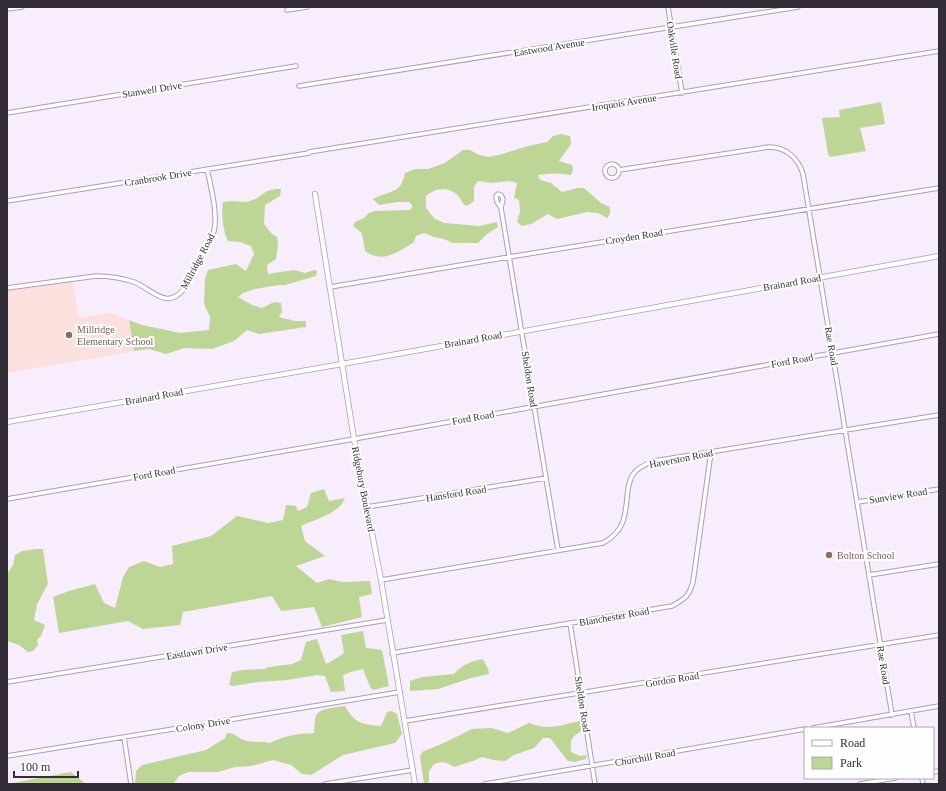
<svg xmlns="http://www.w3.org/2000/svg" width="946" height="791" font-family="Georgia,serif">
  <rect width="100%" height="100%" fill="#f7edfc"/>
  <path fill="#fbe0de" d="M72 280 79 318 111 313 129 320 134 351 7 373V288Z"/>
  <path fill="#bdd695" d="M881 102 885 124 860 128 866 151 830 157 828 154 822 118 840 117 839 110Z
    M561 134 570 136 571 144 559 161 572 165 573 169 571 175C560 173 549 173 538 175L540 180 551 183 562 192 578 188H584L601 203 610 207V214L607 218 598 213 587 212 557 219 548 214 531 224 522 226 517 222 520 212 519 200 514 198 517 183 510 181 492 183 478 181 474 187V201L467 206 463 204C457 188 439 184 426 196V208L434 218 444 223 479 226 497 222 498 227 487 234 478 243H453L444 239 434 237 424 233 416 236 414 242C398 252 383 264 365 251L362 233 353 226 355 222 364 218 369 213 375 211 409 210 412 208V205L409 202H397L379 205 373 199C381 194 395 193 400 186 403 182 404 177 405 173L415 169H428L445 163 463 150H470L479 155 488 157 499 155 528 146 547 142 553 136Z
    M276 189H281L280 196 265 205 264 224 271 233 277 237 278 245 276 259 267 265 268 274 294 270 305 273 314 270 317 271 316 276 285 285H279L255 289 243 293 238 297 252 305 262 308 274 302 281 303 282 312 279 317 295 321H306V327L259 334 247 330 234 341 212 349 184 348 166 354 149 349 134 351 129 320 142 325 180 333 209 330 210 317 204 304 205 279 208 270 236 264 246 271 254 254 251 246 240 242 228 241C223 233 221 211 223 202L233 201 246 202 256 199 267 191Z
    M324 489 329 501 345 498C339 514 315 519 301 526L305 541 325 556 296 566 317 583 329 579 343 582 370 581 372 594 359 597 362 617 322 627 314 607 281 611 272 596 183 612 180 625 143 629 128 621 59 633 53 597 69 591 95 584 104 603 115 608 123 577 129 567 144 561 160 567 173 564 172 546 211 536 237 516 268 523 283 520 286 505 296 506 298 511 307 507 311 493Z
    M37 549H43L48 584 37 604 34 620 45 625 41 636 37 640 38 645 33 651 28 652 19 645 7 641V574L13 565 15 555 22 551Z
    M363 631 366 648 382 650 389 686 373 690 370 687 363 669 351 672 343 675 345 691 331 692 325 676 317 675 287 680 258 682 233 686 229 685 232 672 242 670 264 669 269 667 292 664 301 660 306 642 317 639 326 664 335 659 344 653 341 635Z
    M483 659 488 669 489 674 471 678 438 689 410 691V681L422 677 454 674C462 665 471 661 483 659Z
    M345 706C354 723 363 725 381 726L387 712 392 711 397 714 402 734 395 743 343 755 311 775 302 774 291 765 273 760 251 766 235 767 218 772H188L179 776 174 783 135 784 136 771 142 765 206 750 225 738 227 733C234 732 238 738 244 740 251 743 262 741 270 743 279 738 290 735 301 734 306 733 309 734 314 733 315 728 314 718 317 714 322 708 337 707 345 706Z
    M580 721 582 725 581 731C571 738 570 739 571 752L580 756 587 755 586 759 575 762 568 761 550 738H543L534 748 514 755 505 761 493 760 482 757 473 761 454 767C447 762 442 761 434 764L429 771V782L424 784 420 757 422 752 446 742 472 729 492 728 508 733 529 723C548 731 561 725 580 721Z
    M71 772 86 784H7Z"/>
  <g fill="none" stroke-linecap="round" stroke-linejoin="round">
    <g stroke="#ad9db5" stroke-width="5.5">
      <path id="minor" d="M668 7 682 93
        M7 9 22 7
        M287 10 307 7
        M299 86 798 7
        M7 113 296 66
        M309 152 939 51
        M605 171a7 7 0 1 1 14 0a7 7 0 1 1-14 0Z
        M619 170 769 147C786 147 798 158 803 174L892 715
        M7 201 309 153
        M501 208 497 202 496 196 498 194 501 195 503 199 501 208 558 550
        M330 287 509 257 939 188
        M7 288 96 276C109 276 122 278 134 282 152 289 166 310 183 290 192 274 210 247 214 231 218 214 211 187 207 169
        M7 499 354 439 939 334
        M858 502 939 489
        M367 507 546 478
        M869 575 939 564
        M381 580 603 543C627 530 625 513 628 489 629 483 631 476 635 472 640 466 647 464 654 461L939 415
        M570 623 595 784
        M392 653 672 606C685 599 689 596 693 582L711 452
        M7 682 387 620
        M911 711 914 728
        M405 721 939 635
        M813 728 939 706
        M124 737 131 784
        M7 756 400 692
        M933 772 939 771
        M922 778 923 784
        M325 784 413 770
        M485 784 805 729
        M860 784 895 778"/>
    </g>
    <g stroke="#ad9db5" stroke-width="6">
      <path id="tertiary" d="M315 194 354 439 381 580 415 784
        M7 422 342 364 939 256"/>
    </g>
    <use href="#minor" stroke="#fff" stroke-width="3.5"/>
    <use href="#tertiary" stroke="#fff" stroke-width="4.5"/>
  </g>
  <g fill="#8d6e63" stroke="#fefefe" stroke-width="1.5">
    <circle cx="69" cy="335" r="4"/>
    <circle cx="829" cy="555" r="4"/>
  </g>
  <g text-anchor="middle" stroke-width="4" stroke-linejoin="round" paint-order="stroke">
    <g font-size="10" fill="#342d37" stroke="#fefefe">
      <text transform="translate(549 47) rotate(-9)" y="4">Eastwood Avenue</text>
      <text transform="translate(675 50) rotate(81)" y="4">Oakville Road</text>
      <text transform="translate(152 89) rotate(-9)" y="4">Stanwell Drive</text>
      <text transform="translate(624 102) rotate(-9)" y="4">Iroquois Avenue</text>
      <text transform="translate(158 177) rotate(-9)" y="4">Cranbrook Drive</text>
      <text transform="translate(634 236) rotate(-9)" y="4">Croyden Road</text>
      <text transform="translate(197 261) rotate(-62)" y="4">Millridge Road</text>
      <text transform="translate(792 282) rotate(-10)" y="4">Brainard Road</text>
      <text transform="translate(473 339) rotate(-10)" y="4">Brainard Road</text>
      <text transform="translate(832 346) rotate(80)" y="4">Rae Road</text>
      <text transform="translate(792 360) rotate(-10)" y="4">Ford Road</text>
      <text transform="translate(530 379) rotate(81)" y="4">Sheldon Road</text>
      <text transform="translate(154 396) rotate(-10)" y="4">Brainard Road</text>
      <text transform="translate(473 417) rotate(-10)" y="4">Ford Road</text>
      <text transform="translate(681 458) rotate(-11)" y="4">Haverston Road</text>
      <text transform="translate(154 473) rotate(-10)" y="4">Ford Road</text>
      <text transform="translate(364 489) rotate(79)" y="4">Ridgebury Boulevard</text>
      <text transform="translate(456 493) rotate(-9)" y="4">Hansford Road</text>
      <text transform="translate(898 495) rotate(-9)" y="4">Sunview Road</text>
      <text transform="translate(614 616) rotate(-10)" y="4">Blanchester Road</text>
      <text transform="translate(197 651) rotate(-9)" y="4">Eastlawn Drive</text>
      <text transform="translate(884 665) rotate(81)" y="4">Rae Road</text>
      <text transform="translate(672 679) rotate(-9)" y="4">Gordon Road</text>
      <text transform="translate(583 704) rotate(81)" y="4">Sheldon Road</text>
      <text transform="translate(203 724) rotate(-9)" y="4">Colony Drive</text>
      <text transform="translate(645 757) rotate(-10)" y="4">Churchill Road</text>
    </g>
    <g font-size="10" fill="#785e54" stroke="#fefefe" text-anchor="start">
      <text x="77" y="333">Millridge<tspan x="77" dy="12">Elementary School</tspan></text>
      <text x="837" y="559">Bolton School</text>
    </g>
  </g>
  <rect width="946" height="791" fill="none" stroke="#342d37" stroke-width="16"/>
  <rect x="804" y="727" width="130" height="52" fill="#fefefe" stroke="#adaaae"/>
  <rect x="812" y="740" width="20" height="6" fill="#ffffff" stroke="#adaaae"/>
  <text x="840" y="747" font-size="12" fill="#342d37">Road</text>
  <rect x="812" y="757" width="20" height="12" fill="#bdd695" stroke="#adaaae"/>
  <text x="840" y="767" font-size="12" fill="#342d37">Park</text>
  <path d="M14 771v6h64v-6" fill="none" stroke="#342d37" stroke-width="2"/>
  <text x="20" y="771" font-size="12" fill="#342d37" stroke="#fefefe" stroke-width="3" paint-order="stroke">100 m</text>
</svg>
